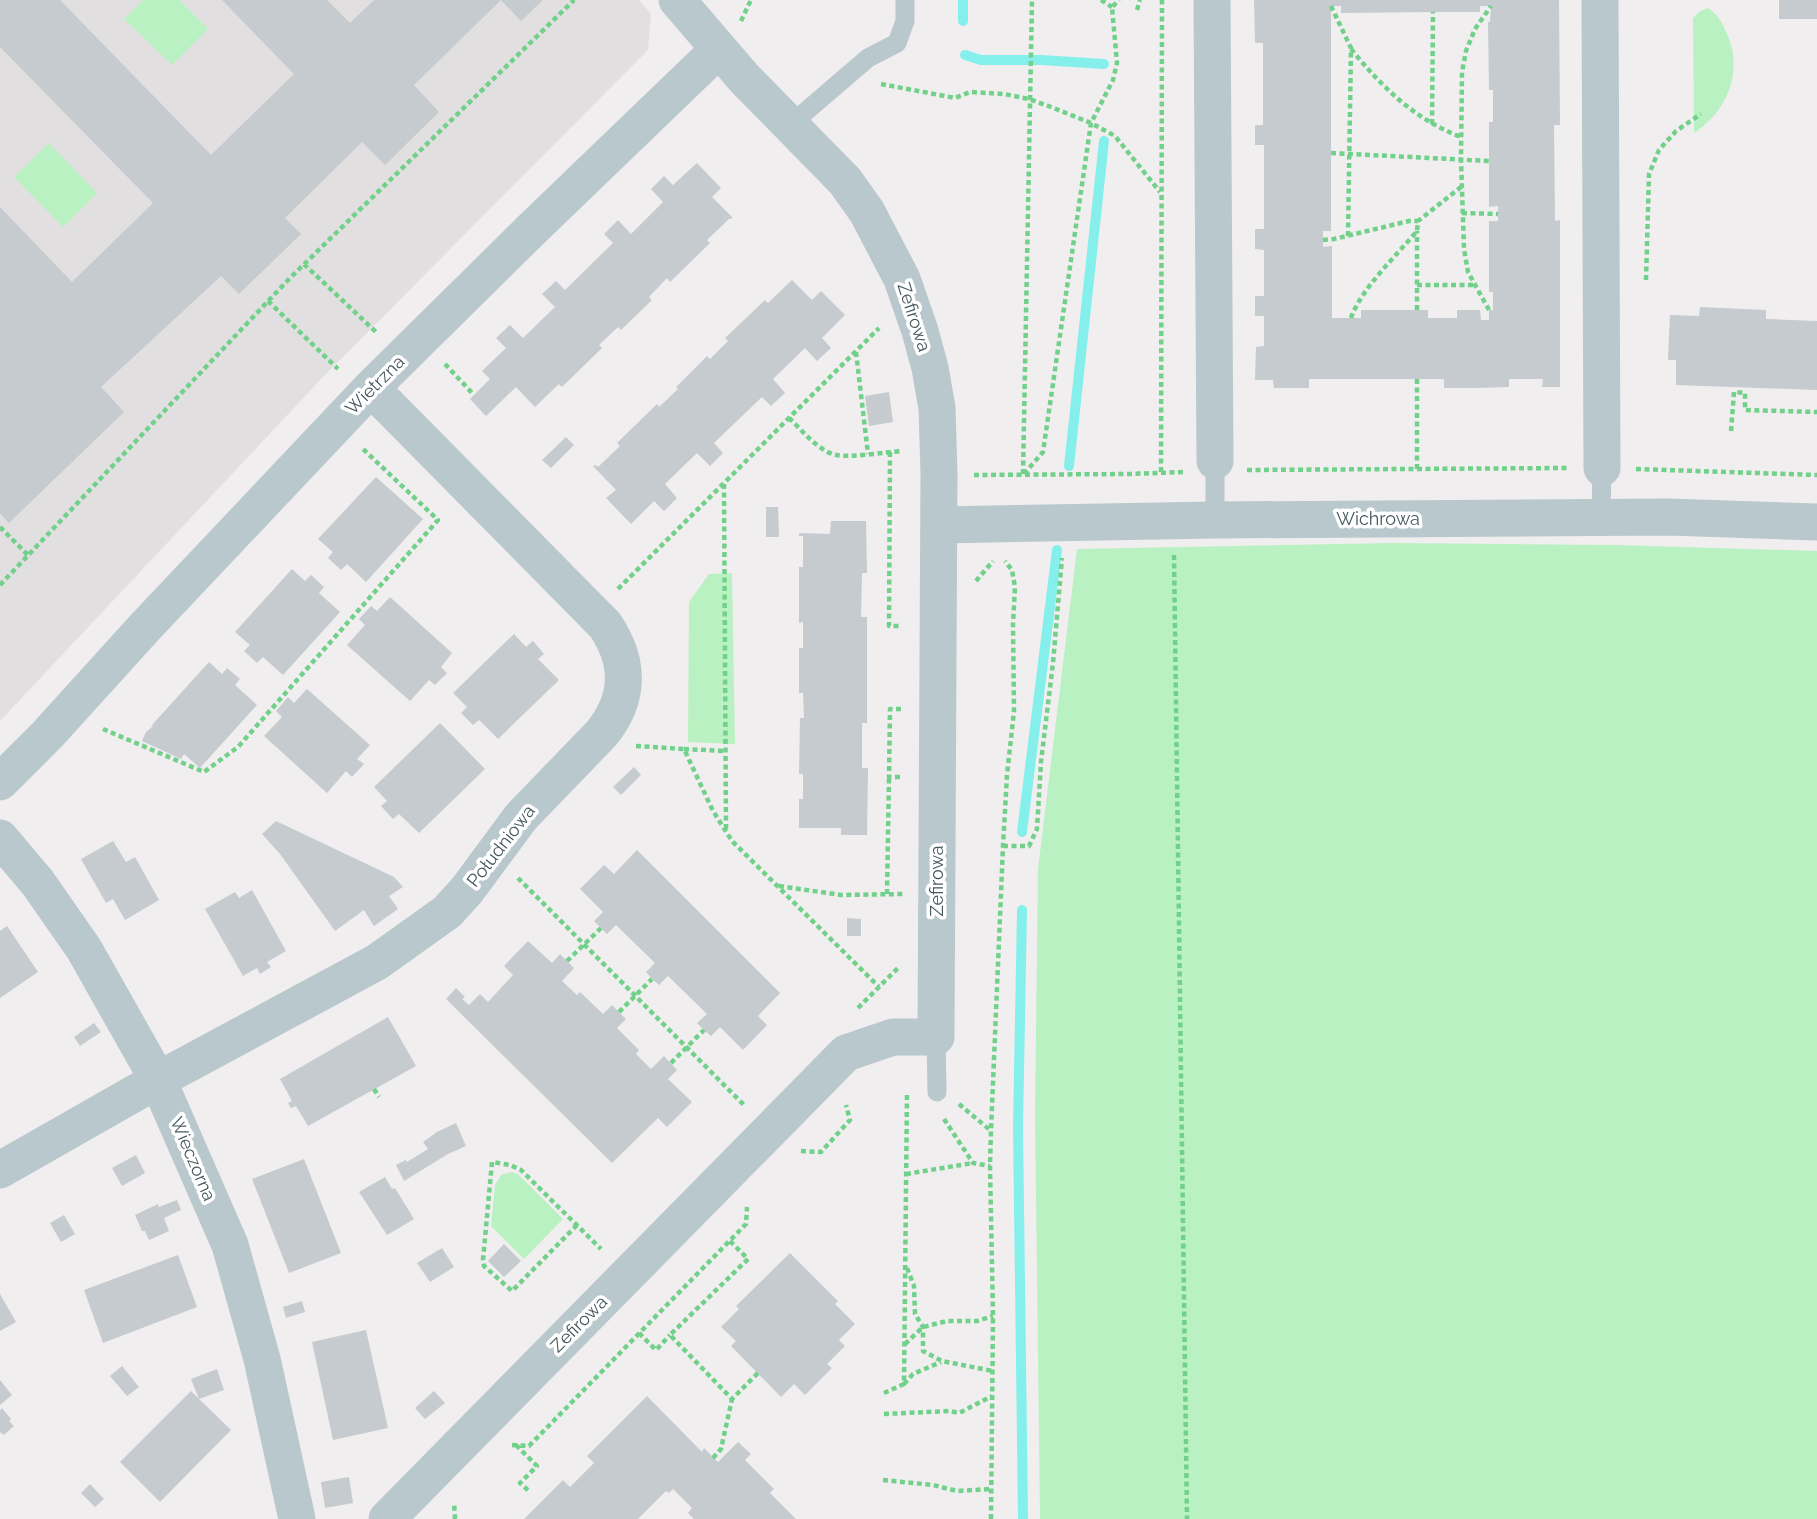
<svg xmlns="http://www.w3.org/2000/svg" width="1817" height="1519" font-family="Raleway,sans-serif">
  <rect width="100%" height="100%" fill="#f1eeef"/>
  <path fill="#e2dfe1" d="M0 0H639L651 14 648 50 324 376 0 721Z"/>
  <path fill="#baf1c2" d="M143 0H179L208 29 172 65 124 19Z
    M1708 8C1718 14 1723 24 1727 34 1744 71 1727 112 1694 133L1693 18 1699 12Z
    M49 143 97 193 63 227 14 177Z
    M1395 543 1617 545 1817 551V1519H1040L1035 1115 1038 869 1077 549Z
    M732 573 735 744 688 742 689 602 709 574Z
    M512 1172 518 1174 563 1219 524 1259 491 1226 495 1185 501 1175Z"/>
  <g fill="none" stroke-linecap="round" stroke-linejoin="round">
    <path stroke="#85f0eb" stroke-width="10" d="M963 0V21
      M965 55 981 60H1041L1104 64
      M1069 466 1104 141
      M1022 832 1057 550
      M1022 910 1018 1127 1023 1519"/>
  </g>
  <path fill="#c5cbce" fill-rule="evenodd" d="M0 0H60L211 155 294 74 222 0H327L350 23 374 0H543L521 21 501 0 414 85 439 112 385 165 362 142 285 218 301 234 239 294 221 276 101 387 124 412 9 523 0 513V207L72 282 153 203 0 47Z
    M1254 0H1559L1560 125H1554L1555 221 1560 220V387H1542L1543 379H1509V387L1476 388H1444V379H1309V388H1274L1273 380H1255L1256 347 1264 346V316H1255V296H1264V250L1255 249V229H1264V145H1255V125H1263V43H1255ZM1331 6H1341V13L1433 12H1480V6H1491L1490 22H1488L1489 90H1493V122H1489V207L1498 206V221H1489V292H1493V310H1489V320H1481L1480 310H1457V318H1428V310H1361V318H1332V246L1323 247V231H1331Z
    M1779 0H1817V19H1779Z
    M697 163 721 188 712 197 733 218 729 219 707 240 710 243 670 282 667 278 649 297 652 300 621 330 618 327 599 345 602 348 562 387 559 384 535 407 516 387 486 416 470 399 490 379 482 371 506 348 496 338 510 325 523 338 555 307 542 294 556 281 565 290 613 243 604 234 618 220 631 234 663 202 651 189 664 176 673 185Z
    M792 280 812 300 821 291 845 315 822 338 831 348 817 361 805 348 773 379 785 393 771 406 762 397 714 443 723 453 710 466 697 453 665 484 677 498 664 511 654 501 631 524 606 498 616 490 593 466 595 465 598 467 620 446 617 443 657 404 659 407 678 389 676 387 707 356 710 359 728 341 725 338 765 300 768 303Z
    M1700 307 1766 310V319L1817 321V390L1676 385V360H1668L1670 315 1699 316Z
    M889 392 893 422 869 426 865 396Z
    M566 437 574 445 551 468 542 460Z
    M376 477 423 519 366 582 347 564 341 570 328 558 333 552 318 539Z
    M766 507H778L779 537H766Z
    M831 521H866L867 573H862L861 617H867V723H862V768H868L867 835H841V828H799V799H803V774H799L800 718H804L803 693H799V648H803V622L799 623V567H803V536H799V533L830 534Z
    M292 569 305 581 311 575 324 587 319 593 340 612 283 675 263 657 257 663 244 651 250 645 235 632Z
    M390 597 452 653 441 667 447 673 435 685 429 680 410 701 347 645 365 625 359 619 371 606 377 611Z
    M514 634 526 647 533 641 544 654 538 659 559 680 498 739 479 720 473 725 461 713 467 707 453 693Z
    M209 662 222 674 227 668 240 679 235 685 257 705 200 768 184 754 181 759 142 741 146 732 153 726 152 725Z
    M307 689 370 745 357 759 364 764 352 777 346 771 327 793 264 736 282 717 276 711 288 697 294 703Z
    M440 723 485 769 419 833 399 814 393 819 381 806 387 801 374 787Z
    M634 767 641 775 621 795 613 787Z
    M276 821 394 877 403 887 389 896 398 909 374 926 364 910 335 931 280 854 262 834Z
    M113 841 126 862 135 857 159 900 125 920 113 899 106 903 81 859Z
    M637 850 780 993 758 1016 767 1025 743 1050 720 1027 711 1036 704 1030 697 1023 707 1014 668 976 659 985 652 979 646 972 655 963 616 925 607 934 594 921 603 912 580 889 604 865 614 874Z
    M252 890 286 951 267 962 271 967 260 974 257 968 243 976 205 909 235 892 239 898Z
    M847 918 861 919V936H847Z
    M7 926 38 972 0 998V931Z
    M528 941 552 963 560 954 574 968 562 981 577 995 580 992 603 1014 612 1005 626 1019 617 1028 639 1050 636 1054 651 1069 664 1056 677 1070 668 1079 692 1102 667 1127 658 1118 612 1163 446 999 456 988 465 997 462 999 469 1005 480 994 488 1002 513 975 504 966Z
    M388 1017 416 1066 308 1126 296 1106 291 1108 288 1103 292 1101 280 1079Z
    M94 1023 101 1032 80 1046 74 1037Z
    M456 1123 466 1146 448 1154 404 1181 396 1165 406 1160 407 1162 428 1149 423 1142 437 1132Z
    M136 1155 145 1173 122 1186 112 1168Z
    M304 1159 341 1253 289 1273 252 1179Z
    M385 1177 392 1189 395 1188 414 1219 387 1235 359 1192Z
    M177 1200 181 1210 164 1218 169 1231 149 1240 145 1231H142L135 1215 158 1204 159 1207Z
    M64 1215 75 1234 61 1242 50 1223Z
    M504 1244 521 1261 504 1277 488 1261Z
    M442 1248 454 1267 430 1282 417 1263Z
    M790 1253 838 1301 835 1304 855 1324 839 1340 845 1346 827 1364 832 1368 805 1395 794 1384 781 1397 731 1346 736 1341 721 1327 739 1309 736 1306Z
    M178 1255 197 1307 103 1343 84 1290Z
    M0 1294 16 1322 0 1331Z
    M302 1301 305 1312 286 1318 283 1307Z
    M366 1330 388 1428 333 1440 312 1342Z
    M122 1366 139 1387 127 1396 110 1376Z
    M217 1369 224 1390 199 1399 231 1430 160 1502 120 1462 191 1391 199 1399 191 1379Z
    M0 1380 12 1395 0 1405Z
    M434 1391 445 1403 425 1419 415 1408Z
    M647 1396 702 1452 704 1448 718 1462 738 1442 751 1454 745 1460 774 1489 770 1493 796 1519H694L688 1513 692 1508 673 1489 669 1493 666 1491 638 1519H524L563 1480 570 1487 594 1463 587 1456Z
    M2 1408 11 1419 9 1421 14 1426 4 1435 0 1432V1410Z
    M349 1477 353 1503 325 1508 321 1482Z
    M90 1484 104 1499 95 1507 81 1493Z"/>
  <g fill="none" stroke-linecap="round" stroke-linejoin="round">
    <path stroke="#71d089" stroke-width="4.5" stroke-dasharray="5 3.5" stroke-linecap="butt" d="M1101 0 1112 7
      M1331 6 1351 48 1348 236
      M1137 10 1140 0
      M741 21 751 0
      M1351 49C1382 87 1414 119 1461 137
      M881 84 955 98 970 92 1004 94 1029 99 1051 107 1091 123 1115 136 1160 192
      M1432 124 1433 12
      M1331 153 1489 161
      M1462 213 1498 214
      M1323 240 1334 239 1409 221H1418
      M304 264 376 332
      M1646 280 1649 174 1659 150 1676 131 1701 114
      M1417 285H1475
      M268 301 338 369
      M1417 310V231
      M1489 310 1468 272 1464 249 1461 159 1462 72 1466 51 1475 29 1491 6
      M1351 318C1361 289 1396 256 1417 231L1418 221 1461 187
      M856 352 868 454
      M445 364 473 394
      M789 418C802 430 818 451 836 455 850 458 886 452 902 451
      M1731 431 1734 392 1745 393V410L1817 412
      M890 452 889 626H902
      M1417 469V379
      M1636 469 1817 475
      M1247 470 1568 468
      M1161 472 1162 0
      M1023 474 1032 0
      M1024 474 1043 452 1091 123 1113 80 1117 63 1112 7 1119 0
      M974 475 1130 474 1183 472
      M724 484 726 829
      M0 527 28 555
      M1174 555 1187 1519
      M976 581 993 561
      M0 585 289 279 574 0
      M618 589 879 328
      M901 709H890L889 777H903
      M103 729 204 772 238 747 438 520 363 449
      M636 746 684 749 713 811 732 841 879 987
      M684 749 725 751
      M1003 846H1029L1037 829 1041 762 1053 663 1062 558
      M518 878 744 1105
      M779 886 841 895 903 894
      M887 894 889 777
      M567 961 601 928
      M858 1008 899 967
      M619 1012 652 979
      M671 1063 704 1030
      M374 1089 379 1097
      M959 1104 990 1130
      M944 1119 973 1163 990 1166
      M801 1151 821 1152 850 1120 846 1105
      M906 1174 973 1163
      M577 1225 512 1291 484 1266 483 1260 492 1162 510 1165 521 1170 601 1249
      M730 1241 748 1259 670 1335 732 1399 758 1373
      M907 1268 914 1286 915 1314 923 1327V1351L942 1361 993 1371
      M639 1333 656 1350 670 1335
      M905 1344 923 1327 947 1321H977L993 1316
      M904 1384 913 1374 941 1362
      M884 1393 904 1384 907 1093
      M884 1414 949 1411 959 1413 992 1396
      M512 1445 529 1446 746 1224 747 1207
      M516 1445 537 1466 520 1483 529 1491
      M713 1458 721 1449 732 1399
      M883 1480 933 1485 957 1491 991 1489
      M454 1519 455 1517 454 1503
      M991 1519 993 1316 990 1166 991 1130 1003 846 1007 775 1014 711 1013 624 1015 587 1012 570 1005 561"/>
    <path stroke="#b9c8cc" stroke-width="19" d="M790 125 868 58 897 43 905 21V0
      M1215 461V520
      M1601 517 1602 468
      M936 1037 937 1092"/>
    <path stroke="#b9c8cc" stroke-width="37" d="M1212 0 1215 461
      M1600 0 1602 468
      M939 525 1215 520 1668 517 1817 522
      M0 782 48 734 145 627 371 388 530 231 719 49
      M0 838 38 883 84 949 158 1080 230 1245 262 1359 297 1519
      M0 1170 158 1080 377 962 447 912 467 890 521 817 602 733C630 698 630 662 605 625L371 388
      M387 1519 846 1053 893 1037H936L939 473 937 408 930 368 920 331 902 279 867 212 845 181 744 78 677 0"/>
  </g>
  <g text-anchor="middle" stroke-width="7" stroke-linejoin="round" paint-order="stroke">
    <g font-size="18" fill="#46585d" stroke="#fff">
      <text transform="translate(914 317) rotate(72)" y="6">Zefirowa</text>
      <text transform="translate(375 385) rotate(-45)" y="6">Wietrzna</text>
      <text x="1378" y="525">Wichrowa</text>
      <text transform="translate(501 846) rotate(-52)" y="6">Południowa</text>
      <text transform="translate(937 881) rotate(-90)" y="6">Zefirowa</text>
      <text transform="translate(193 1159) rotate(67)" y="6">Wieczorna</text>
      <text transform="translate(579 1324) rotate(-45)" y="6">Zefirowa</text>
    </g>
  </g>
</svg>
